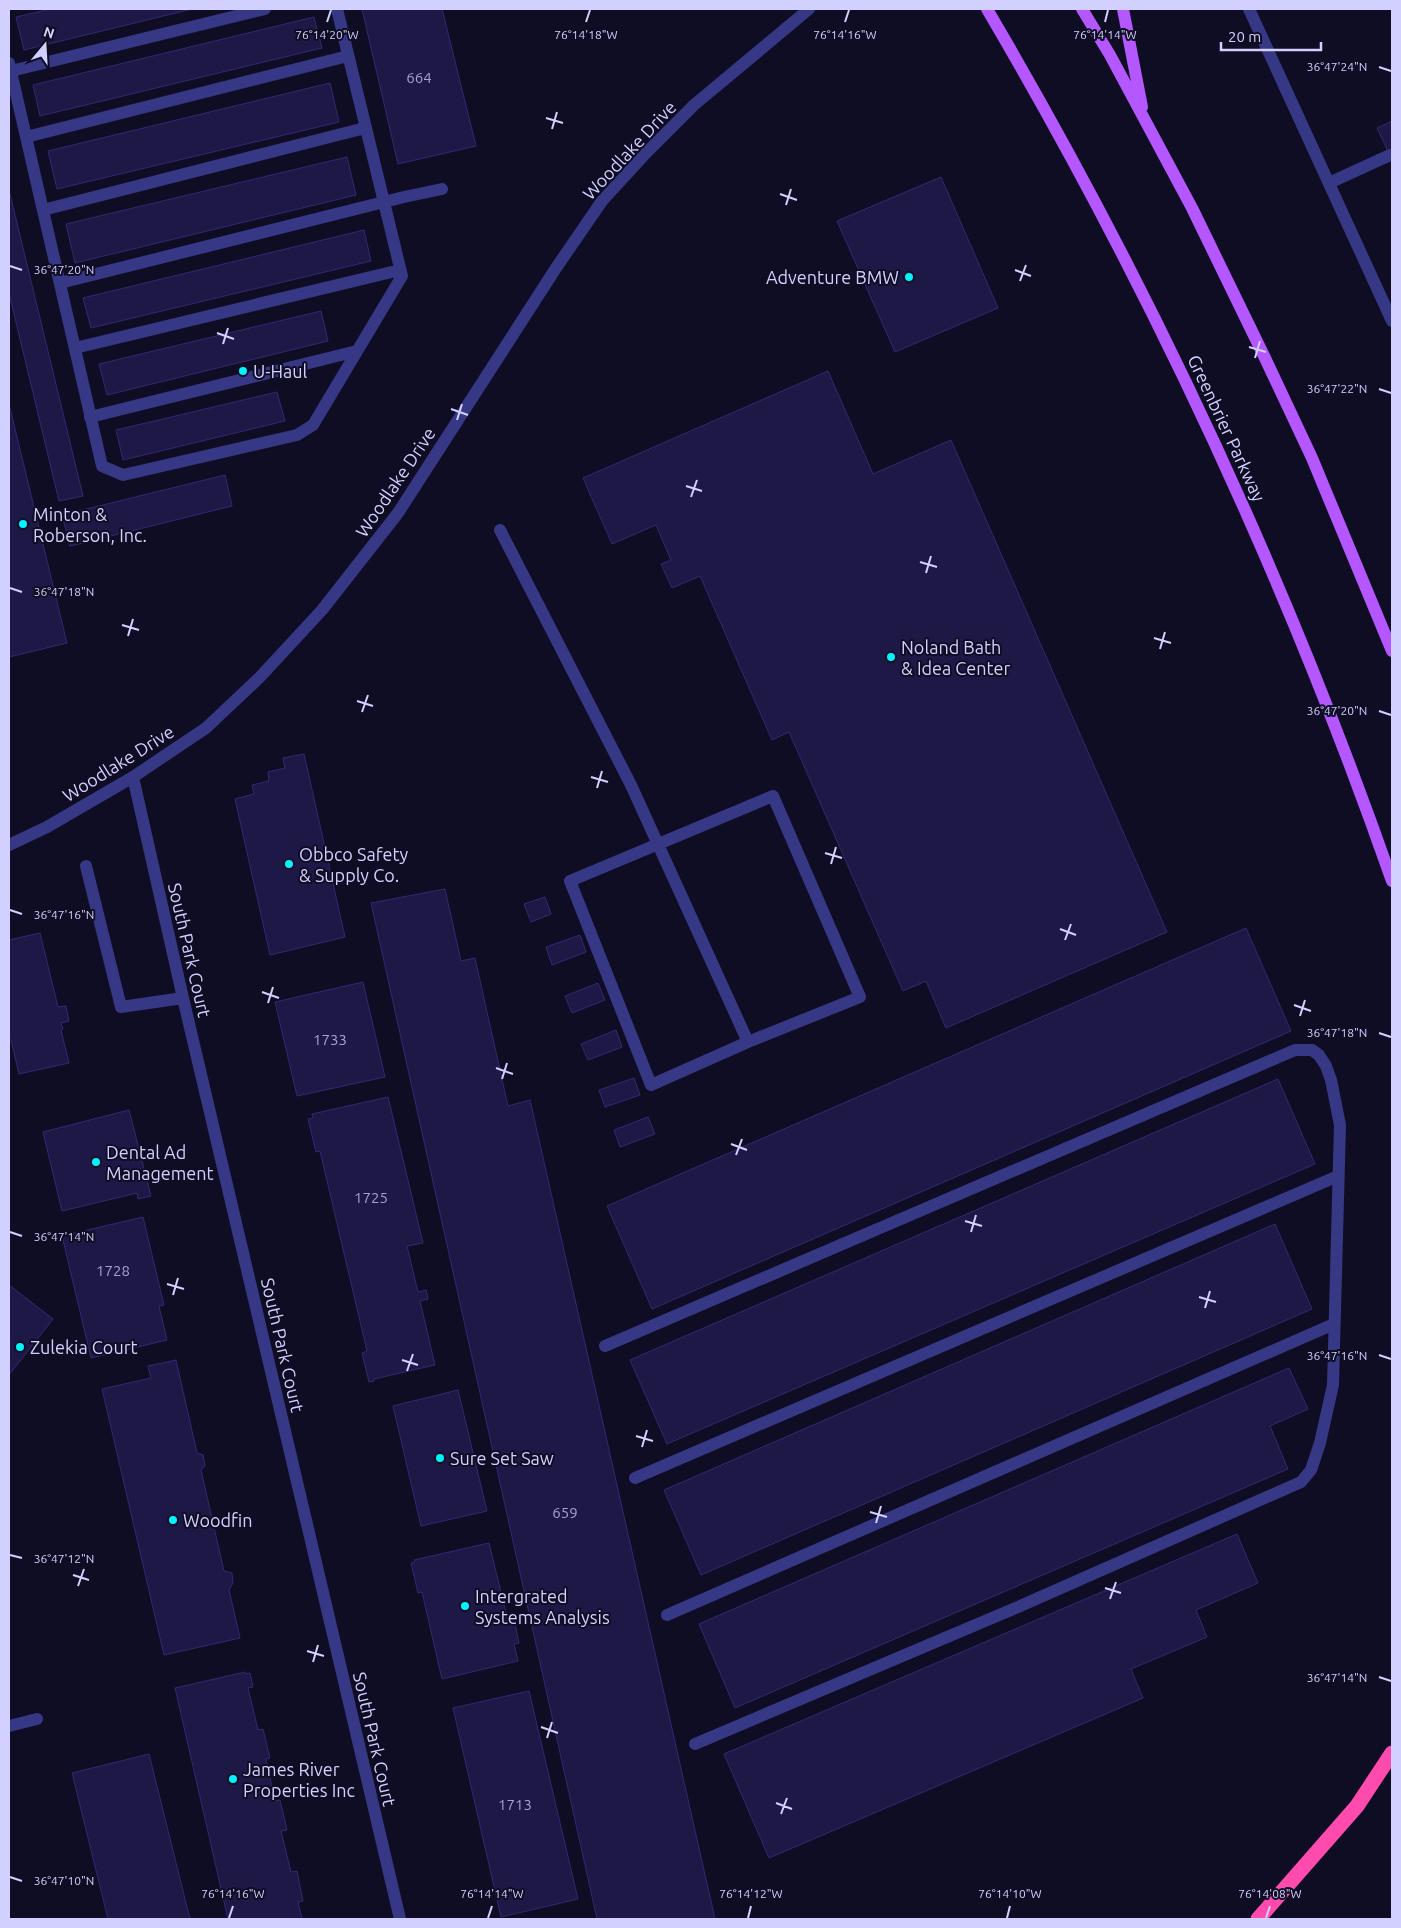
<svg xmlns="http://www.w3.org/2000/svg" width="1401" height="1928" font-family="Ubuntu,sans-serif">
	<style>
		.building { fill: #1e1846; stroke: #322973 }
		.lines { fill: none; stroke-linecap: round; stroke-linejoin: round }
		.minor { stroke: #363885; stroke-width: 12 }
		.major { stroke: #b457ff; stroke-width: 12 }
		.highway { stroke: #ff4bae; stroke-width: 15 }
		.ticks { fill: none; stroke: #d2d0ff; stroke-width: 2 }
		.poi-dot { fill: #00f4fb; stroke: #0f0d24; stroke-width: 2 }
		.labels { text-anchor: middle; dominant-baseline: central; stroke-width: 4; stroke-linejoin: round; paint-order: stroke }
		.number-label { font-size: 15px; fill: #a5a2d1 }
		.street-label { font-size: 18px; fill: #d2d0ff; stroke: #0f0d24 }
		.poi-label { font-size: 18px; fill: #d2d0ff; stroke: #0f0d24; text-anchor: start }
		.ticks-label { font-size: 12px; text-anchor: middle; fill: #d2d0ff; stroke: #0f0d24; stroke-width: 4; stroke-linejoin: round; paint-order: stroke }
	</style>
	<rect width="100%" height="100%" fill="#0f0d24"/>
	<path class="building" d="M 51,9 L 192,9 L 24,50 L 16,17 Z
		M 362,9 L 442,9 L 476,146 L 398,164 Z
		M 314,17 L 322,48 L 40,116 L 33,85 Z
		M 330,83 L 339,122 L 57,189 L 48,151 Z
		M 1392,121 L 1392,160 L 1377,128 Z
		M 347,157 L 356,195 L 75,263 L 66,224 Z
		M 941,177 L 998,308 L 895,352 L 837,221 Z
		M 9,190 L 83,496 L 59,501 L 9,293 Z
		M 364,230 L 371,261 L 91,328 L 83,298 Z
		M 321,311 L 328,341 L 107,395 L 99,364 Z
		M 828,371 L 873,474 L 951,440 L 1167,932 L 946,1028 L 926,981 L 903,991 L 789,732 L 772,740 L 700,576 L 672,588 L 661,564 L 671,560 L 656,525 L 612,544 L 583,478 Z
		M 277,392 L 285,421 L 123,460 L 116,430 Z
		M 9,404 L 67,643 L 9,657 Z
		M 225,475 L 232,506 L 70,546 L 62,515 Z
		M 304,754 L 345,937 L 270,955 L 235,799 L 254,794 L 252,785 L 269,781 L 268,772 L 285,768 L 283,758 Z
		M 445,889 L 461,961 L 475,958 L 508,1106 L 530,1100 L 715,1919 L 597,1919 L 371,903 Z
		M 545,897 L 551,914 L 531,922 L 524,904 Z
		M 1246,928 L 1291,1031 L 652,1309 L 607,1206 Z
		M 40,933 L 58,1007 L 66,1006 L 69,1021 L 61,1023 L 63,1029 L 61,1030 L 69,1063 L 19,1074 L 11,1040 L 9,1041 L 9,940 Z
		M 580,935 L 586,952 L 552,965 L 546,947 Z
		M 363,982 L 385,1077 L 297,1096 L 275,1002 Z
		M 598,983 L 605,1000 L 572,1013 L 565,996 Z
		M 616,1030 L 622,1047 L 588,1060 L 581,1044 Z
		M 634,1078 L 640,1095 L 605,1107 L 599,1090 Z
		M 1278,1079 L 1315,1164 L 667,1444 L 630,1360 Z
		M 388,1097 L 423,1243 L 407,1246 L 418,1292 L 426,1290 L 428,1299 L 420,1301 L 435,1365 L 374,1379 L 374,1381 L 369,1382 L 362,1353 L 367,1351 L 320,1151 L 316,1152 L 308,1119 L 313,1118 L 312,1114 Z
		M 129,1110 L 151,1196 L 138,1199 L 137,1193 L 62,1211 L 43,1132 Z
		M 648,1117 L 655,1134 L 620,1147 L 614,1130 Z
		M 143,1217 L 164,1305 L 159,1306 L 167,1340 L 91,1358 L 62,1236 Z
		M 1275,1224 L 1312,1309 L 701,1575 L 664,1490 Z
		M 9,1285 L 53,1319 L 9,1375 Z
		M 176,1360 L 197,1453 L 203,1455 L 205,1466 L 201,1470 L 224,1571 L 232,1573 L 233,1583 L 229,1590 L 240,1638 L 164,1655 L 102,1389 L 151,1378 L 148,1366 Z
		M 1289,1368 L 1308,1409 L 1270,1426 L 1288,1469 L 735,1708 L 699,1624 Z
		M 458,1390 L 487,1511 L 421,1526 L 393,1406 Z
		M 1237,1534 L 1258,1583 L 1196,1610 L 1207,1637 L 1131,1669 L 1143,1698 L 769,1858 L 724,1754 Z
		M 489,1543 L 508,1621 L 514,1619 L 519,1643 L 514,1644 L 518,1661 L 442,1679 L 422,1592 L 418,1593 L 411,1563 L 415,1562 L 414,1560 Z
		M 245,1672 L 245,1674 L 250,1673 L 253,1687 L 248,1688 L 258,1730 L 263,1729 L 270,1758 L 266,1759 L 275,1801 L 280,1800 L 287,1830 L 281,1831 L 291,1872 L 297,1871 L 303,1901 L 298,1902 L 302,1919 L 228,1919 L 175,1688 Z
		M 529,1691 L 578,1899 L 501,1917 L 453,1708 Z
		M 149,1754 L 190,1919 L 108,1919 L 72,1773 Z"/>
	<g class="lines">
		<path class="minor" d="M 1249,9 L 1392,321
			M 9,63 L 102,466 L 123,475 L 297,435 L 313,425 L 402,276 L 337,9
			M 11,71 L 265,9
			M 26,137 L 348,56
			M 1329,183 L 1390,155
			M 43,210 L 365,128
			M 60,283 L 404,197 L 442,189
			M 75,348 L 400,270
			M 90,417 L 357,351
			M 500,530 L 631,785 L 748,1042 L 651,1085 L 570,881 L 773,796 L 860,997 L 748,1042
			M 133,777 L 183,998 L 400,1919
			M 9,845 L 47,827 L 133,777 L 206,728 L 260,677 L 322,610 L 398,513 L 556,268 L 602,201 L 647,152 L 694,105 L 809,9
			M 86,866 L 121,1007 L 183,998
			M 605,1346 L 1295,1050 L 1312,1050 L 1319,1055 L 1326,1066 L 1331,1080 L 1340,1125 L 1333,1385 L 1320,1443 L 1311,1470 L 1301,1482 L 1018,1607 L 695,1744
			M 635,1478 L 1338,1176
			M 667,1615 L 1334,1324
			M 9,1726 L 37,1719"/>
		<path class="major" d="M 987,9 C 1150,286 1286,578 1392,881
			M 1082,9 L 1110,55 L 1192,208 L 1265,358 L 1312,458 L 1392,651
			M 1123,9 L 1142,107"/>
		<path class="highway" d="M 1258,1919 L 1357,1806 L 1392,1753"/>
	</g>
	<path class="ticks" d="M 327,22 L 331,10M 586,22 L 590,10M 845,22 L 849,10M 1105,22 L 1108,10M 1379,67 L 1391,71M 546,118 L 563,123M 552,129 L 557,112M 780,194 L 797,200M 786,205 L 791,189M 10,266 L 22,270M 1015,270 L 1031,276M 1020,281 L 1026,265M 217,333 L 234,339M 223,344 L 228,328M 1249,347 L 1266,352M 1255,358 L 1260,341M 1379,389 L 1391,393M 451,409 L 468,415M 457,420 L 462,404M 686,486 L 702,491M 691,497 L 697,480M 920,562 L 937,567M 926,573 L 931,556M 10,588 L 22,592M 122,625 L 139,630M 128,636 L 133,619M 1154,638 L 1171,643M 1160,649 L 1165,632M 357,701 L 373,706M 1379,711 L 1391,715M 362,712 L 368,695M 591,777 L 608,782M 597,788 L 602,771M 825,853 L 842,858M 831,864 L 836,847M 10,910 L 22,914M 1060,929 L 1076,935M 1065,940 L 1071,924M 262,992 L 279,998M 268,1003 L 273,987M 1294,1005 L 1311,1011M 1300,1016 L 1305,1000M 1379,1033 L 1391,1037M 496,1068 L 513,1074M 502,1079 L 507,1063M 731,1144 L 747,1150M 736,1155 L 742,1139M 965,1221 L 982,1226M 10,1232 L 22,1236M 971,1232 L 976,1215M 167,1284 L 184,1289M 173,1295 L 178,1278M 1199,1297 L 1216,1302M 1205,1308 L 1210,1291M 1379,1355 L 1391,1359M 402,1360 L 418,1365M 407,1371 L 413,1354M 636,1436 L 653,1441M 642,1447 L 647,1430M 870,1512 L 887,1517M 876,1523 L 881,1506M 10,1555 L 22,1558M 73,1575 L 89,1580M 78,1586 L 84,1569M 1105,1588 L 1121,1593M 1110,1599 L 1116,1582M 307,1651 L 324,1656M 313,1662 L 318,1645M 1379,1677 L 1391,1681M 541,1727 L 558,1733M 547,1738 L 552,1722M 776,1803 L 792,1809M 781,1814 L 787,1798M 10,1877 L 22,1881M 229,1918 L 233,1906M 488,1918 L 492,1906M 748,1918 L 751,1906M 1007,1918 L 1010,1906M 1266,1918 L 1270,1906"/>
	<g class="poi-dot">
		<circle cx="909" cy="277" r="5"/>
		<circle cx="243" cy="371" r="5"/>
		<circle cx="23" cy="524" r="5"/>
		<circle cx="891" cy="657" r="5"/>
		<circle cx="289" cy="864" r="5"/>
		<circle cx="96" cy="1162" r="5"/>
		<circle cx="20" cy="1347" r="5"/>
		<circle cx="440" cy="1458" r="5"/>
		<circle cx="173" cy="1520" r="5"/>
		<circle cx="465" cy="1606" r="5"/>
		<circle cx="233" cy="1779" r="5"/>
	</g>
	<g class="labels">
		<g class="number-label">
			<text x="419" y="77">664</text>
			<text x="330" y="1039">1733</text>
			<text x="371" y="1197">1725</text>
			<text x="113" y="1270">1728</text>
			<text x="565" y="1512">659</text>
			<text x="515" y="1804">1713</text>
		</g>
		<g class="street-label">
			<text transform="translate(629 150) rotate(-47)">Woodlake Drive</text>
			<text transform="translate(1227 428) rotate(65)">Greenbrier Parkway</text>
			<text transform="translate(395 482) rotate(-56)">Woodlake Drive</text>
			<text transform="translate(118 763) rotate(-32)">Woodlake Drive</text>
			<text transform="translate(190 950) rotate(77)">South Park Court</text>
			<text transform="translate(283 1345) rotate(77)">South Park Court</text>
			<text transform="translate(375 1739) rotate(77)">South Park Court</text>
		</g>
		<g class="poi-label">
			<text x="899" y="277" text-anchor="end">Adventure BMW</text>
			<text x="253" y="371">U-Haul</text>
			<text x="33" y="514">Minton &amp;<tspan x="33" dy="21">Roberson, Inc.</tspan></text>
			<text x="901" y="647">Noland Bath<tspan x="901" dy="21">&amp; Idea Center</tspan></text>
			<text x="299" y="854">Obbco Safety<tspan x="299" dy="21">&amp; Supply Co.</tspan></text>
			<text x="106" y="1152">Dental Ad<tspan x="106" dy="21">Management</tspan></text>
			<text x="30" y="1347">Zulekia Court</text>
			<text x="450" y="1458">Sure Set Saw</text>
			<text x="183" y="1520">Woodfin</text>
			<text x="475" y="1596">Intergrated<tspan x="475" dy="21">Systems Analysis</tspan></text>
			<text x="243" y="1769">James River<tspan x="243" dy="21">Properties Inc</tspan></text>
		</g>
	</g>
	<g class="ticks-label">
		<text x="327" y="39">76°14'20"W</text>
		<text x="586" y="39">76°14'18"W</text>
		<text x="845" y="39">76°14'16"W</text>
		<text x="1105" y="39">76°14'14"W</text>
		<text x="1337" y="71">36°47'24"N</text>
		<text x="64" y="274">36°47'20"N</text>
		<text x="1337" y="393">36°47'22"N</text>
		<text x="64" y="596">36°47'18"N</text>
		<text x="1337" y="715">36°47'20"N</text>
		<text x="64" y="919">36°47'16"N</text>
		<text x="1337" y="1037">36°47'18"N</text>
		<text x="64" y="1241">36°47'14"N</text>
		<text x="1337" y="1360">36°47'16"N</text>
		<text x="64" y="1563">36°47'12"N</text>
		<text x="1337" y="1682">36°47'14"N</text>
		<text x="64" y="1885">36°47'10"N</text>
		<text x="233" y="1898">76°14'16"W</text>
		<text x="492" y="1898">76°14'14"W</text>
		<text x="751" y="1898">76°14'12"W</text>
		<text x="1010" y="1898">76°14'10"W</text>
		<text x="1270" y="1898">76°14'08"W</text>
	</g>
	<rect width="1401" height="1928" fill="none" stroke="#d2d0ff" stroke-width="20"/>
	<g transform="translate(45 45) rotate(18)" stroke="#0f0d24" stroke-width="4" paint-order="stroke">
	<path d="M0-4L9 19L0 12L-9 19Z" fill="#d2d0ff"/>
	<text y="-8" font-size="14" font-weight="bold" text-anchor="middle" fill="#d2d0ff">N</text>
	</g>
	<path d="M1221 42v8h100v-8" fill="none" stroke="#d2d0ff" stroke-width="2.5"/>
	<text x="1228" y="42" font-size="15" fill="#d2d0ff" stroke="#0f0d24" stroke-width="4" paint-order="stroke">20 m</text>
</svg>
